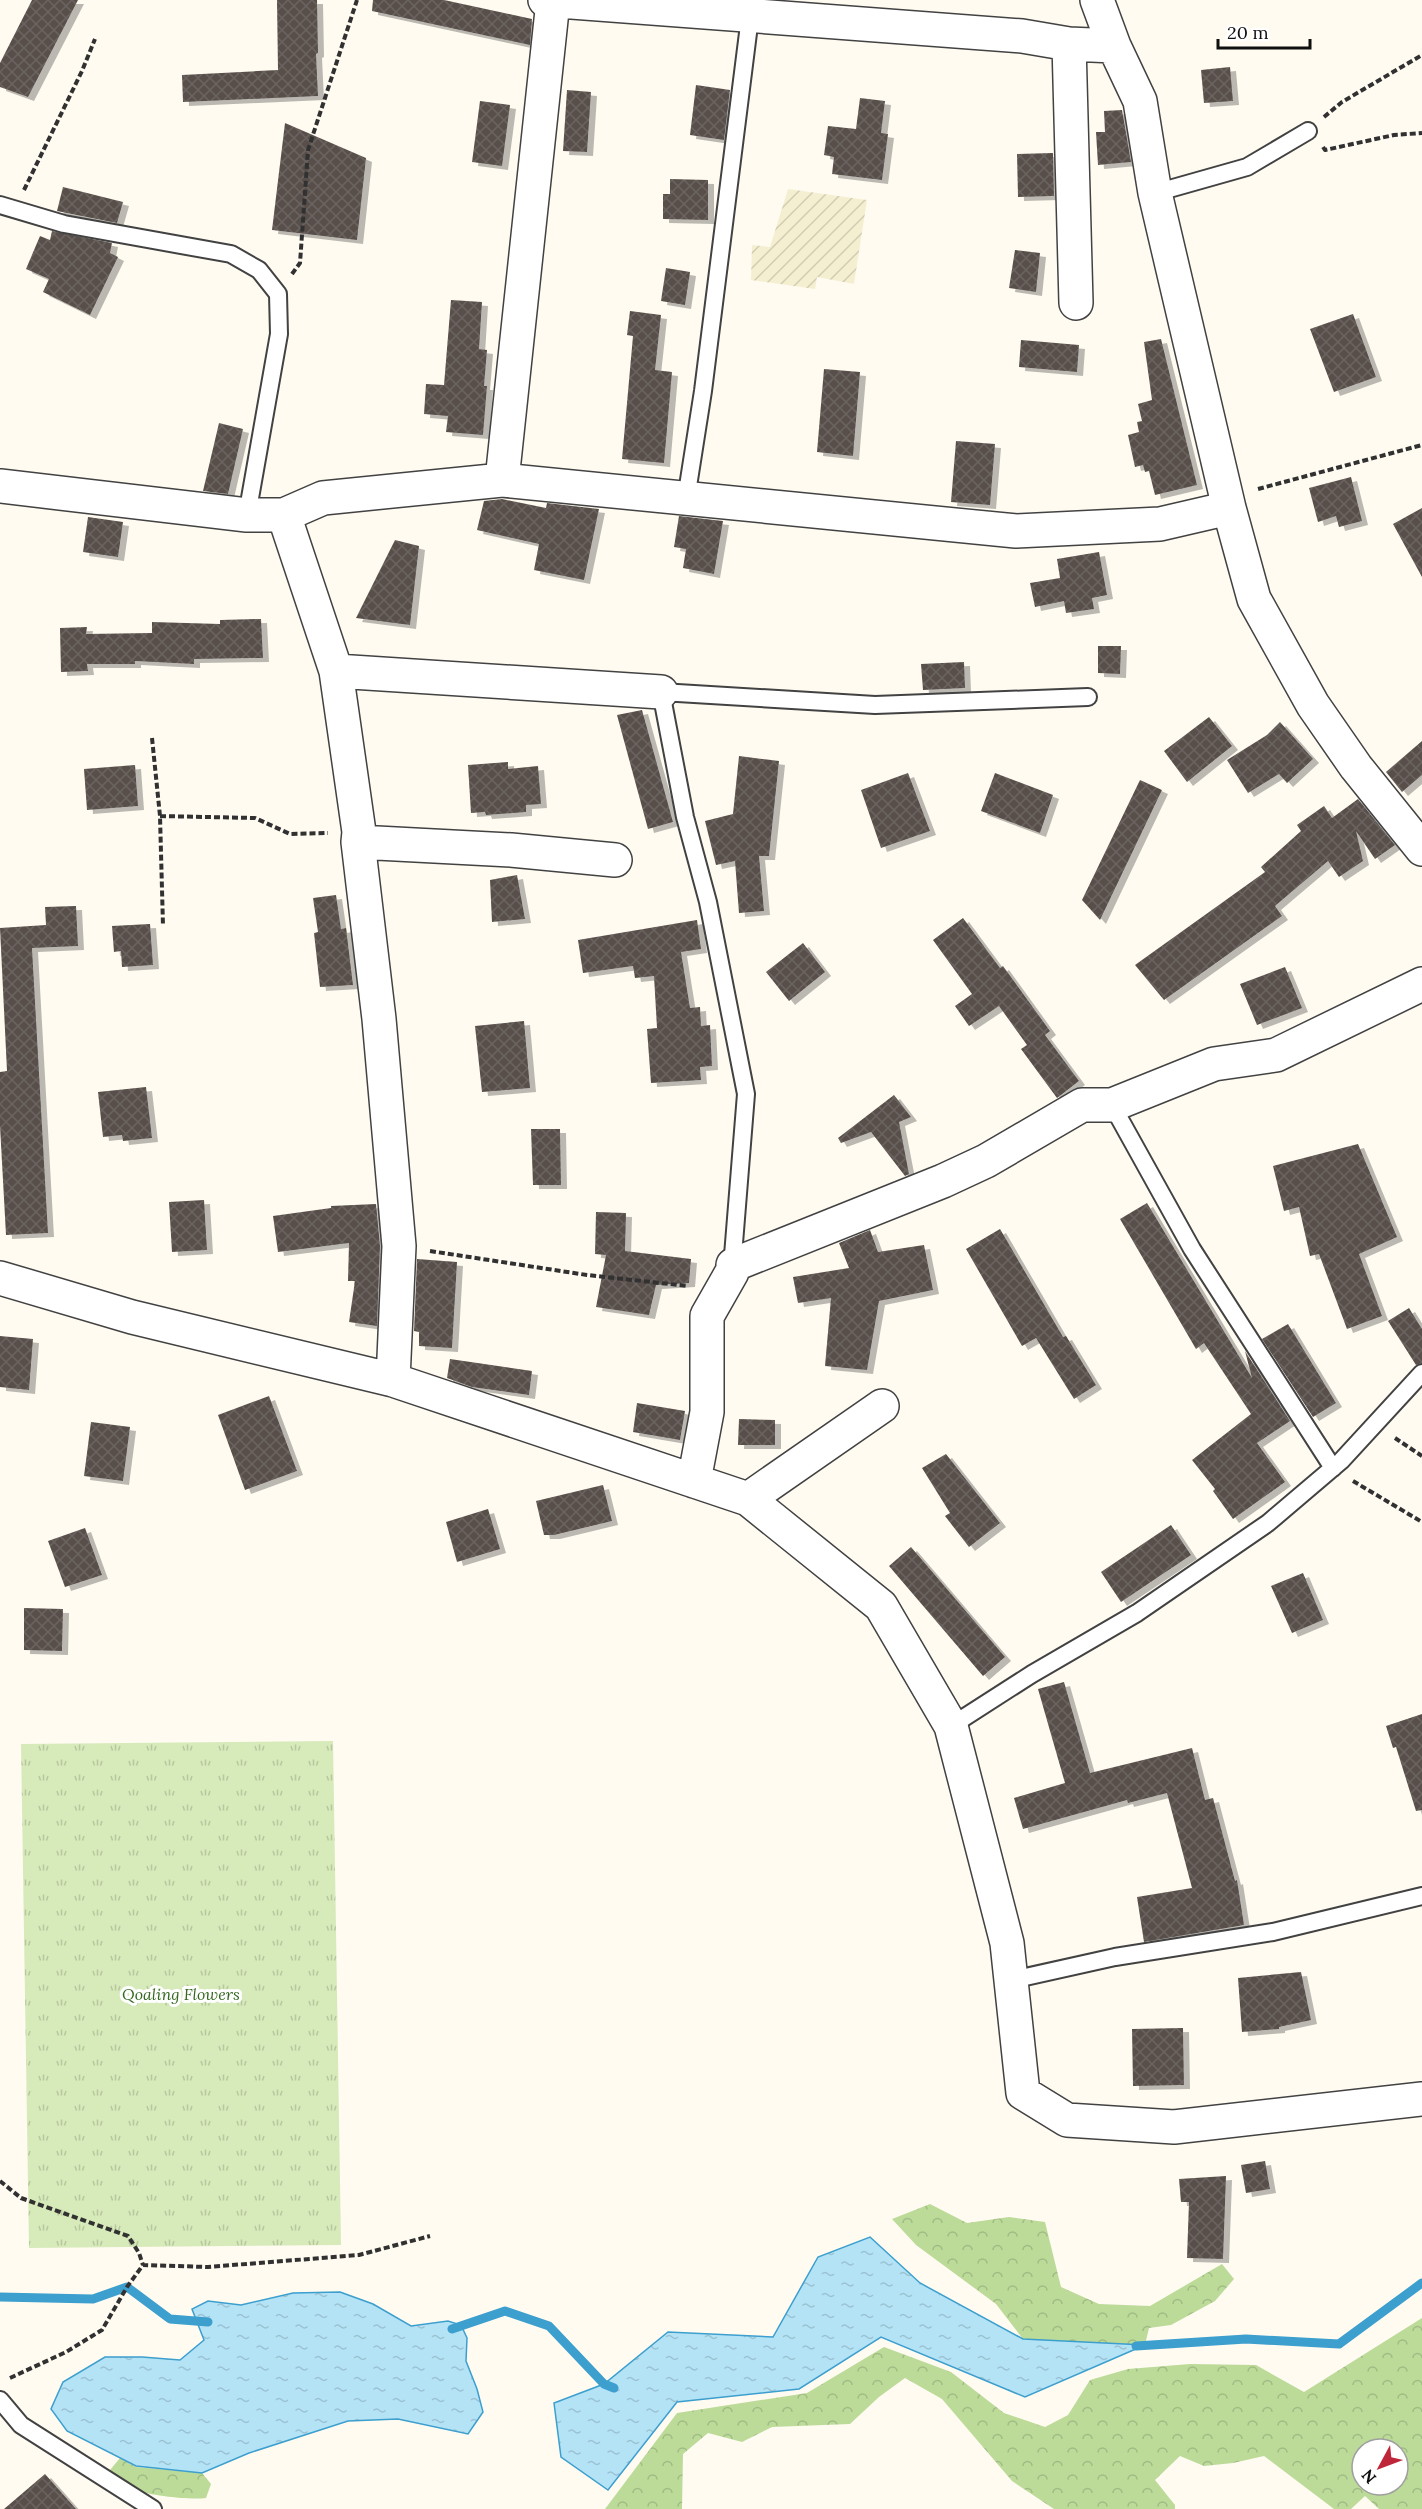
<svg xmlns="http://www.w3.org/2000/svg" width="1422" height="2509" font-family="Lora,serif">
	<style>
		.farmland { fill: url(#farmland-furrows) }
		.forest { fill: url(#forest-crowns); fill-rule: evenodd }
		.park { fill: url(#park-tufts) }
		.water { fill: url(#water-ripples); stroke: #3c9fce; stroke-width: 1.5 }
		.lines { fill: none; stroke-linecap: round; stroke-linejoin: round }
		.stream { stroke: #3c9fce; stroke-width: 9 }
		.building { fill: url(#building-cross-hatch); filter: url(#shadow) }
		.service-casing { stroke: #424242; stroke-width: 20 }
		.minor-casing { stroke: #424242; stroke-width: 36 }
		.path { stroke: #313131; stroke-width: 4; stroke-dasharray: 6 3; stroke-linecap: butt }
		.service { stroke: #fff; stroke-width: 16 }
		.minor { stroke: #fff; stroke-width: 33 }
		.labels { text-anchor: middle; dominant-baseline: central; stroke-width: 6; stroke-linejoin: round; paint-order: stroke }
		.park-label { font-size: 16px; font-style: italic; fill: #33681e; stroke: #fff }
	</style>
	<defs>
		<pattern id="farmland-furrows" width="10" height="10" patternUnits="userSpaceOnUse" patternTransform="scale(1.5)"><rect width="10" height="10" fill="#f5efd1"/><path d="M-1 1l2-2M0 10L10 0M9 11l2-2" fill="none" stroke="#d1ccb2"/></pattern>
		<pattern id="forest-crowns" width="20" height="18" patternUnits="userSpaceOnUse" patternTransform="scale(1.5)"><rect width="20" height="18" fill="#bcdb99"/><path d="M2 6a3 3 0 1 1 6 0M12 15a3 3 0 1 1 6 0" fill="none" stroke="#a0bb83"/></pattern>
		<pattern id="park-tufts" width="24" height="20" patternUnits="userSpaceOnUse" patternTransform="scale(1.5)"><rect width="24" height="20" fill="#d7eaba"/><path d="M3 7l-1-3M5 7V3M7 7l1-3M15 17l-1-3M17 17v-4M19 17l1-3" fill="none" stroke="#b7c89f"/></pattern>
		<pattern id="water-ripples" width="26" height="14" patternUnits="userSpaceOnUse" patternTransform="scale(1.5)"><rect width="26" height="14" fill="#b5e3f6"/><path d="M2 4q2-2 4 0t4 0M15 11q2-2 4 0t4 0" fill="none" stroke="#9ac2d2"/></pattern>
		<pattern id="building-cross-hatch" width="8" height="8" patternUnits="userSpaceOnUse" patternTransform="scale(1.5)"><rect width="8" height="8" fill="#584f4b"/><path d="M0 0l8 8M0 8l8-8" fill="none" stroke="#6b6461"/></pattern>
		<filter id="shadow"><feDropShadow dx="6" dy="4" stdDeviation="0" flood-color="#0004"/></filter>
	</defs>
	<rect width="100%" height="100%" fill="#fffbf1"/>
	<path class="farmland" d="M 788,189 L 867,200 L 854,284 L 817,277 L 815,289 L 751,280 L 752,245 L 770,247 Z"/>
	<path class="forest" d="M 930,2204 L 967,2223 L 1009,2217 L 1045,2222 L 1061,2287 L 1099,2304 L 1150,2306 L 1222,2264 L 1234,2279 L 1215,2301 L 1171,2325 L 1149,2328 L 1145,2345 L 1023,2339 L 996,2304 L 916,2245 L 892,2219 Z
		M 1422,2318 L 1422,2509 L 1379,2509 L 1365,2496 L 1351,2509 L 1334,2509 L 1264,2456 L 1233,2463 L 1204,2466 L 1180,2456 L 1155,2480 L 1175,2505 L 1175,2509 L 1054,2509 L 1012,2481 L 942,2399 L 905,2378 L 879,2397 L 850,2424 L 772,2427 L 742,2442 L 708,2433 L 683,2454 L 682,2509 L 605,2509 L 677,2413 L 807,2393 L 884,2347 L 951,2372 L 1004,2413 L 1045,2427 L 1068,2415 L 1090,2380 L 1128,2369 L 1190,2364 L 1256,2365 L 1304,2392 ZM 1362,2449 L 1398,2449 L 1398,2485 L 1362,2485 Z
		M 120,2458 L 136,2467 L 202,2473 L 211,2484 L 206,2498 C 190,2500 152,2496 136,2490 C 126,2486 117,2478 110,2470 Z"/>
	<path class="park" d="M 333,1741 L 341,2245 L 29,2248 L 21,1744 Z"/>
	<path class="water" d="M 870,2237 L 920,2283 L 1023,2339 L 1145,2345 L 1025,2397 L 881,2337 L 799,2389 L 677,2402 L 608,2490 L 561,2457 L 554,2403 L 604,2384 L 668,2332 L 773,2337 L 818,2257 Z
		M 340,2292 L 373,2304 L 411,2326 L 448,2321 L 461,2325 L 467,2338 L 466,2361 L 477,2389 L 483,2412 L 468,2434 L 398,2419 L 348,2421 L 249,2453 L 202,2473 L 136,2466 L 67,2431 L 51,2409 L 63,2382 L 105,2357 L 142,2357 L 180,2360 L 204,2340 L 192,2309 L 208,2301 L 241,2305 L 293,2293 Z"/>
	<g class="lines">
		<path class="stream" d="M 0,2297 L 93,2299 L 127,2287 L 170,2319 L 208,2322
			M 452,2329 L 505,2311 L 549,2326 L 604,2384 L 614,2388
			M 1136,2346 L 1246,2339 L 1339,2344 L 1422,2283"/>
	</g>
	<path class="building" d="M 32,0 L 78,0 L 28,97 L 0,87 L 0,63 Z
		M 277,0 L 317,0 L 318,53 L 316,54 L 318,96 L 183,102 L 182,75 L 278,70 Z
		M 373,0 L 444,0 L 532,19 L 530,45 L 372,11 Z
		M 1230,67 L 1233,101 L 1204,103 L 1201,70 Z
		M 696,85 L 730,90 L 724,140 L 690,135 Z
		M 567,90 L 591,92 L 587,152 L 563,151 Z
		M 860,98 L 885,101 L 881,133 L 888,134 L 882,180 L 832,174 L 834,157 L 824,155 L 828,126 L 856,129 Z
		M 480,101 L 510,105 L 502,166 L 472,162 Z
		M 1122,110 L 1131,162 L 1098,165 L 1096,132 L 1105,132 L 1104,111 Z
		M 285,123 L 366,158 L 357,240 L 272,230 Z
		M 1053,153 L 1054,196 L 1018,197 L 1017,154 Z
		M 670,179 L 708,180 L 708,220 L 663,219 L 663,194 L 670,194 Z
		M 63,187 L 123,202 L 117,223 L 57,211 Z
		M 52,231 L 112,243 L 110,253 L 118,257 L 90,315 L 43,292 L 49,279 L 26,269 L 40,236 L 50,240 Z
		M 1015,250 L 1040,253 L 1036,292 L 1009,288 Z
		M 666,268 L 690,272 L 685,305 L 661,301 Z
		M 451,300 L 482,302 L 479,349 L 487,350 L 484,386 L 487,386 L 483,435 L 446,432 L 448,416 L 424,414 L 426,384 L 444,385 Z
		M 630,311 L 661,315 L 655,370 L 672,372 L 664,463 L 622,459 L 633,336 L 627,335 Z
		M 1353,314 L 1376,377 L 1334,392 L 1310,329 Z
		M 1161,339 L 1197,485 L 1155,495 L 1149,471 L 1145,472 L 1143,465 L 1135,467 L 1128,435 L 1139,432 L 1137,422 L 1142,421 L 1138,404 L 1152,400 L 1144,342 Z
		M 1021,340 L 1079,345 L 1077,372 L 1019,367 Z
		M 824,369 L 860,372 L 853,456 L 817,452 Z
		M 219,423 L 243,429 L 228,494 L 203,491 Z
		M 956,441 L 995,444 L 990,505 L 951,502 Z
		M 1351,477 L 1362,521 L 1339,527 L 1336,516 L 1318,522 L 1309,488 Z
		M 502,499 L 546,508 L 547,503 L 599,509 L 584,580 L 534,570 L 539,544 L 477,530 L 484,501 Z
		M 1422,508 L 1422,577 L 1393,524 Z
		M 679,516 L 723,521 L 714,574 L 683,568 L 686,549 L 674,547 Z
		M 88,517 L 123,522 L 118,557 L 83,552 Z
		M 395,540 L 419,546 L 410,625 L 356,618 Z
		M 1099,552 L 1107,595 L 1092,598 L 1094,609 L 1066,613 L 1064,601 L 1035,607 L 1030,583 L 1060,578 L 1057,559 Z
		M 261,619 L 263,658 L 194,659 L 194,664 L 135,661 L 135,664 L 87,664 L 88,671 L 61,672 L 60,628 L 87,627 L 86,634 L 152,633 L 152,622 L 220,624 L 220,620 Z
		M 1098,646 L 1121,646 L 1120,674 L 1098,673 Z
		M 964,662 L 965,688 L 923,690 L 921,664 Z
		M 642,710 L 673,822 L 648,829 L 617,715 Z
		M 1209,717 L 1232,746 L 1187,782 L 1164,751 Z
		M 1280,722 L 1313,759 L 1287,783 L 1279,774 L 1248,793 L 1227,760 L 1267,735 Z
		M 1422,741 L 1422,775 L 1402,792 L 1386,772 Z
		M 739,756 L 779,761 L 769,856 L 759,856 L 764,911 L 739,913 L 735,861 L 716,865 L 705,821 L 733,814 Z
		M 508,762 L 508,769 L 538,766 L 541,804 L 526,805 L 526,812 L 486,815 L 485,812 L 471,813 L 468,765 Z
		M 135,765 L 138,806 L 87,810 L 84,769 Z
		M 908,773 L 930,831 L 881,848 L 861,790 Z
		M 995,773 L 1053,795 L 1040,833 L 981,811 Z
		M 1140,780 L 1162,790 L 1100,920 L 1082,900 Z
		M 1358,799 L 1395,845 L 1375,859 L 1356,831 L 1363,861 L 1339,877 L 1328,861 L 1275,906 L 1282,916 L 1164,1000 L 1135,965 L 1265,872 L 1261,867 L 1301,831 L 1297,825 L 1324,806 L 1332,818 Z
		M 517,875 L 525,919 L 492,922 L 490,880 Z
		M 336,895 L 341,929 L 346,928 L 353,985 L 320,987 L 314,933 L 318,932 L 313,898 Z
		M 76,906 L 78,946 L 32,948 L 48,1233 L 6,1235 L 0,1126 L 0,1072 L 7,1071 L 0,928 L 46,925 L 45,907 Z
		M 963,918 L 1000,968 L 1003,966 L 1050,1031 L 1045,1035 L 1079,1081 L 1057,1098 L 1021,1049 L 1027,1045 L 999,1006 L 969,1026 L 955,1006 L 972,994 L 933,940 Z
		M 697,920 L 701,949 L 681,952 L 690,1008 L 700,1007 L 701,1026 L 710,1025 L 712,1066 L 700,1067 L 701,1080 L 651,1083 L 647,1029 L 657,1028 L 654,976 L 635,978 L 633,966 L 583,973 L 578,940 Z
		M 150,924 L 153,965 L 122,967 L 121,951 L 114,952 L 112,926 Z
		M 803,943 L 825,972 L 789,1001 L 766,972 Z
		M 1285,967 L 1302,1008 L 1257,1025 L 1240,984 Z
		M 524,1021 L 530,1088 L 482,1092 L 475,1026 Z
		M 146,1087 L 152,1138 L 123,1141 L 122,1135 L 103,1137 L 98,1092 Z
		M 894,1095 L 911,1117 L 899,1122 L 909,1174 L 905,1176 L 871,1132 L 841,1143 L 838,1138 Z
		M 531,1129 L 560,1129 L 561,1185 L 533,1185 Z
		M 1358,1144 L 1397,1237 L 1359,1254 L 1382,1316 L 1347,1329 L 1319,1254 L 1310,1256 L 1299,1207 L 1284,1211 L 1273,1166 Z
		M 204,1200 L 207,1250 L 172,1252 L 169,1202 Z
		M 1147,1203 L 1252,1378 L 1245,1351 L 1290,1421 L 1257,1443 L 1285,1482 L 1233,1519 L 1213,1491 L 1215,1489 L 1192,1460 L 1251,1414 L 1204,1343 L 1196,1349 L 1120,1219 Z
		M 376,1204 L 380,1246 L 377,1326 L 349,1322 L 355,1281 L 348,1281 L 349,1243 L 278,1252 L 273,1216 L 331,1208 L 331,1206 Z
		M 596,1212 L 626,1213 L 625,1251 L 691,1259 L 689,1283 L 656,1285 L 649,1315 L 596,1307 L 606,1255 L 595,1254 Z
		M 1000,1229 L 1063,1337 L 1066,1336 L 1096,1385 L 1074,1399 L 1036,1338 L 1022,1346 L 966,1249 Z
		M 870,1230 L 878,1252 L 924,1245 L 933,1290 L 879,1301 L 867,1370 L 825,1366 L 831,1298 L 798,1303 L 793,1277 L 849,1268 L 839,1243 Z
		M 417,1259 L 457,1262 L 452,1348 L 419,1346 L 419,1332 L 414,1331 Z
		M 1409,1308 L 1422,1329 L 1422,1363 L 1416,1365 L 1388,1321 Z
		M 1288,1324 L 1336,1403 L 1313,1417 L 1262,1339 Z
		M 0,1336 L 33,1339 L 29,1390 L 0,1387 Z
		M 450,1359 L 532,1371 L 529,1395 L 472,1387 L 447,1378 Z
		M 269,1396 L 297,1471 L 245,1490 L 218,1415 Z
		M 637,1403 L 685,1411 L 680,1440 L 633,1432 Z
		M 739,1419 L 775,1420 L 775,1445 L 738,1445 Z
		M 91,1422 L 130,1427 L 123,1481 L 84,1476 Z
		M 946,1454 L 1000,1523 L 969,1547 L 945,1516 L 950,1513 L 922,1468 Z
		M 603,1485 L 612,1521 L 554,1535 L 544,1535 L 536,1501 Z
		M 488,1509 L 500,1549 L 457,1562 L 446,1522 Z
		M 1171,1525 L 1191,1555 L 1121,1602 L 1101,1572 Z
		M 85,1528 L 102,1575 L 65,1587 L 48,1541 Z
		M 911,1547 L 1005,1657 L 983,1676 L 889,1566 Z
		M 1303,1573 L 1323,1620 L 1292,1633 L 1271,1586 Z
		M 24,1608 L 63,1609 L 62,1651 L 24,1650 Z
		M 1064,1682 L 1090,1773 L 1192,1748 L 1205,1800 L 1213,1798 L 1235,1881 L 1237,1880 L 1244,1925 L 1144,1942 L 1137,1897 L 1192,1888 L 1167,1793 L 1128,1803 L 1127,1800 L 1023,1829 L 1014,1798 L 1065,1783 L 1038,1689 Z
		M 1422,1714 L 1422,1810 L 1416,1811 L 1396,1747 L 1393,1748 L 1386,1726 Z
		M 1301,1972 L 1311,2020 L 1279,2027 L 1279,2029 L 1242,2032 L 1238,1978 Z
		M 1183,2028 L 1184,2085 L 1133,2086 L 1132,2029 Z
		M 1265,2161 L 1270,2189 L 1246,2193 L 1241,2165 Z
		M 1226,2176 L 1223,2259 L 1187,2258 L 1189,2202 L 1181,2202 L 1179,2179 Z
		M 45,2474 L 76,2509 L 4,2509 Z"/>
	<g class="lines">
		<defs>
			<path id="service" d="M 1155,193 L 1247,167 L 1308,131
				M 0,205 L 64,224 L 231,254 L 259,270 L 278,294 L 279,334 L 247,515
				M 686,499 L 703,391 L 750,17
				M 1112,1105 L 1192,1249 L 1333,1468
				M 732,1268 L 746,1094 L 708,902 L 685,817 L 661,692 L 875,705 L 1088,697
				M 951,1726 L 1032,1674 L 1137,1613 L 1268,1523 L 1341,1461 L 1422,1373
				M 1012,1980 L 1115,1957 L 1273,1932 L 1422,1896
				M 0,2400 L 21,2425 L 153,2509"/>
			<path id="minor" d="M 545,0 L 1022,36 L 1069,44 L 1114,46
				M 1097,0 L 1114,46 L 1140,101 L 1155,193 L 1229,508 L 1254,599 L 1313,705 L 1356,767 L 1422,849
				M 1069,44 L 1076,303
				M 502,480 L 553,1
				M 0,486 L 247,515 L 284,515 L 323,498 L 502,480 L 1016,531 L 1160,524 L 1229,508
				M 284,515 L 336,671 L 359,832 L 358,842 L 379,1019 L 399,1246 L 393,1380
				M 336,671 L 661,692
				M 358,842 L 511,850 L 615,860
				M 733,1265 L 943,1181 L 986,1161 L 1082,1105 L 1112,1105 L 1214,1064 L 1276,1055 L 1422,984
				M 0,1278 L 132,1317 L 393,1380 L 748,1499 L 881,1606 L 951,1726 L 1007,1943 L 1023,2093 L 1067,2120 L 1174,2127 L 1422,2099
				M 694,1481 L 707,1412 L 707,1316 L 732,1272
				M 748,1499 L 882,1406"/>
		</defs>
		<use href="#service" class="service-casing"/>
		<use href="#minor" class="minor-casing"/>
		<path class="path" d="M 1324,117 L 1342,102 L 1422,55
			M 1323,147 L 1325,150 L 1394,135 L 1422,133
			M 24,190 L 82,71 L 95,39
			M 292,274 L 300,263 L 308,150 L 357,0
			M 1258,489 L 1422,445
			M 152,738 L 160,816 L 163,926
			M 160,816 L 255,818 L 290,834 L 328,833
			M 430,1251 L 587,1275 L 688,1286
			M 1395,1438 L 1422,1456
			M 1353,1481 L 1422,1522
			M 0,2181 L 21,2198 L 128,2236 L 139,2253 L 143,2265
			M 10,2378 L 66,2352 L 102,2330 L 127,2287 L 143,2265 L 208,2267 L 359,2255 L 430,2236"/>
		<use href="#service" class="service"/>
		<use href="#minor" class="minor"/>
	</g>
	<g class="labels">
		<g class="park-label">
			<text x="181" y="1994">Qoaling Flowers</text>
		</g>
	</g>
	<g transform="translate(1380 2467) rotate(229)"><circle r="28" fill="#ffffff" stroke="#9f9f9f" stroke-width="1.5"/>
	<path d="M0-4.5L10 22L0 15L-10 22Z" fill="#c02639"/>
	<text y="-9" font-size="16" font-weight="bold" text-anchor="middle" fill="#0f0f0f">N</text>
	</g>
	<path d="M1218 39v9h92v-9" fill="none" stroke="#0f0f0f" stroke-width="3"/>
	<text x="1227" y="39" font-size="18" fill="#0f0f0f" stroke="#ffffff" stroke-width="4.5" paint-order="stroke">20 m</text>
</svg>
